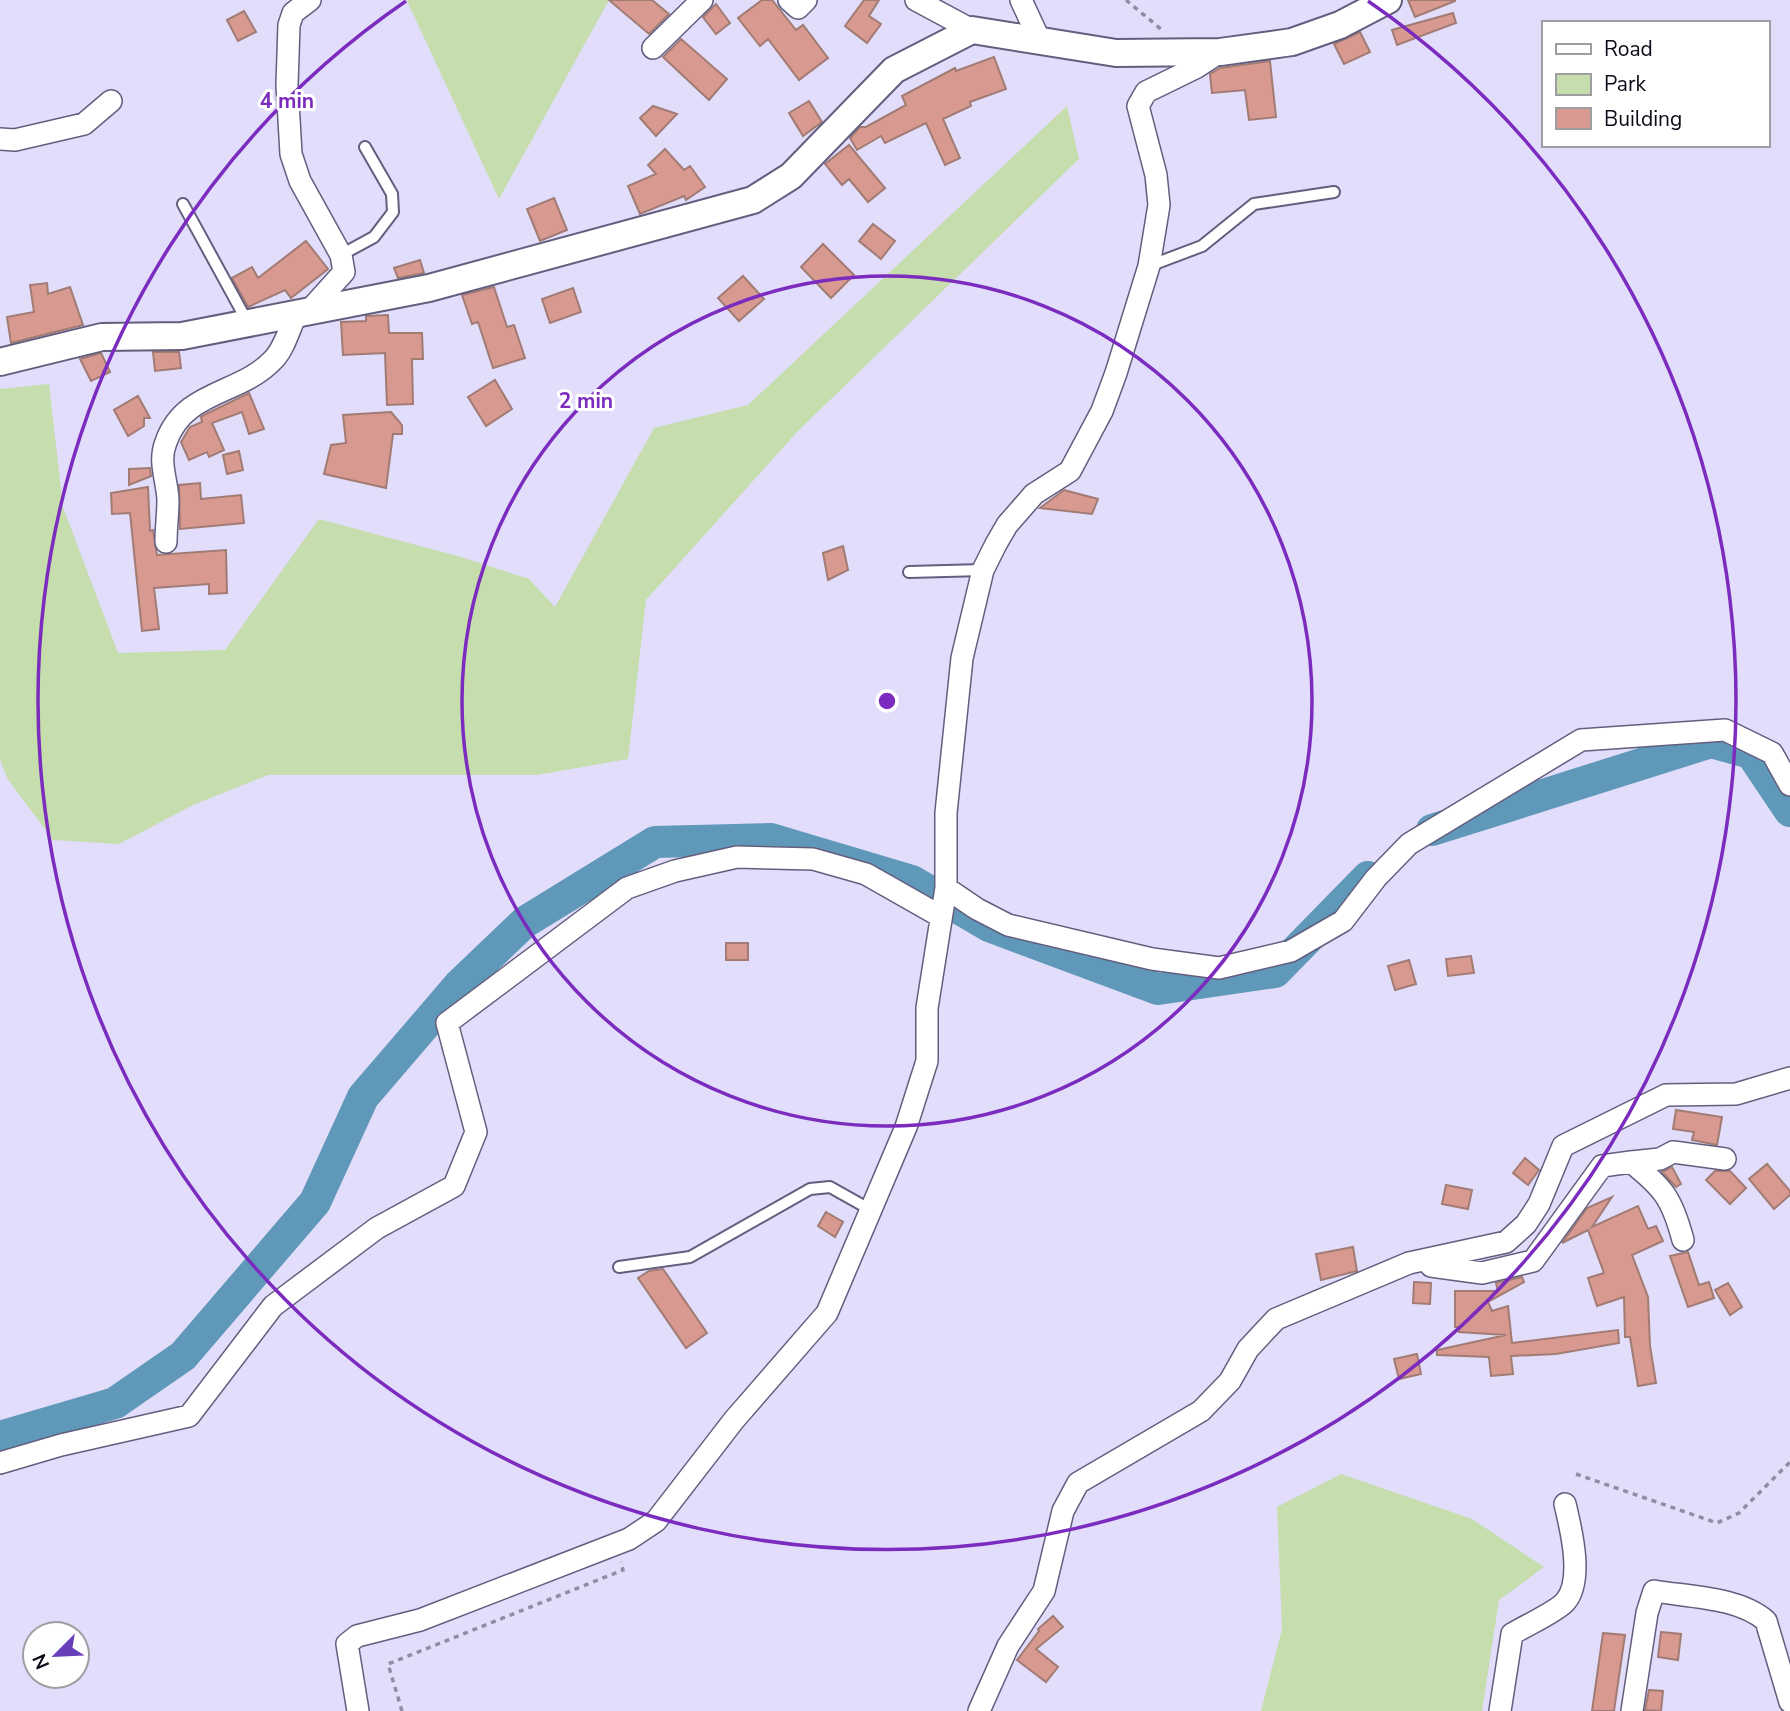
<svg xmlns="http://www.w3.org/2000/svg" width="1790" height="1711" font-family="'Nunito Sans',sans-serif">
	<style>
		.green { fill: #c6ddae }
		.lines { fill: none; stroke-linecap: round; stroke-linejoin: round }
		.river { stroke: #6098b9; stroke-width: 32 }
		.building { fill: #d89a90; stroke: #a17b74; stroke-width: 2 }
		.service-casing { stroke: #635e7e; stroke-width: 14 }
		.minor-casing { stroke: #635e7e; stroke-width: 24 }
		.tertiary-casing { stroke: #635e7e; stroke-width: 30 }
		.path { stroke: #908ca3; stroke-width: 3.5; stroke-dasharray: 5 5; stroke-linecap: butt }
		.service { stroke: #fff; stroke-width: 10 }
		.minor { stroke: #fff; stroke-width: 21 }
		.tertiary { stroke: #fff; stroke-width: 26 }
		.ring { fill: none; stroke: #7b2cbf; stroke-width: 3.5 }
		.centre { fill: #7b2cbf; stroke: #fff; stroke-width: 3.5 }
		.ring-label { font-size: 21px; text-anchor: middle; font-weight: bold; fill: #7b2cbf; stroke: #fff; stroke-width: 6; stroke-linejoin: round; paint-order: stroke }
	</style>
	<rect width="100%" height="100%" fill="#e1ddfa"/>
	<path class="green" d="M 407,0 L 609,0 L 499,199 L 408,3 Z
		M 1067,106 L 1079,159 L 797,432 L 646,600 L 628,759 L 537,775 L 268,775 L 193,805 L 119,844 L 53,840 L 7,778 L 0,759 L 0,389 L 49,384 L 63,507 L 118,653 L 225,650 L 319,519 L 461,557 L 529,579 L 555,607 L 654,428 L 748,405 Z
		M 1341,1474 L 1472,1519 L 1544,1567 L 1499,1600 L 1482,1711 L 1261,1711 L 1282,1629 L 1277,1507 Z"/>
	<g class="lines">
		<path class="river" d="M 1432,830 L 1711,742 L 1751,753 L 1790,811
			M 0,1437 L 115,1403 L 183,1356 L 315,1202 L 363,1097 L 460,984 L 525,922 L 655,842 L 771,839 L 912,881 L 989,926 L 1158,989 L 1275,972 L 1368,877"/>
	</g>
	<path class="building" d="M 609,0 L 652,0 L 669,14 L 649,34 Z
		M 762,0 L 772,0 L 796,30 L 803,25 L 828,58 L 799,80 L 768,39 L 760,46 L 738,18 Z
		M 864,0 L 879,0 L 869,16 L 881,24 L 867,43 L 845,26 Z
		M 1408,0 L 1455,0 L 1455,1 L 1415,17 Z
		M 716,4 L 730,23 L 716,34 L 703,17 Z
		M 244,11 L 256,32 L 238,41 L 227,20 Z
		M 1453,13 L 1456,23 L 1397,45 L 1392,30 Z
		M 1360,32 L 1370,52 L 1344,64 L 1334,44 Z
		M 681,39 L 727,79 L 709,100 L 663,57 Z
		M 994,57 L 1006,89 L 970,102 L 971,106 L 943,119 L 960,158 L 945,165 L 926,123 L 885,143 L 881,136 L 857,150 L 850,138 L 860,127 L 866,127 L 906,105 L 902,96 L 955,68 L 956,71 Z
		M 1270,61 L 1276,117 L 1249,120 L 1245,90 L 1212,93 L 1210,74 L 1220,68 Z
		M 809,101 L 822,122 L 803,136 L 789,113 Z
		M 653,106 L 677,114 L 656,136 L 640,118 Z
		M 849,145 L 885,188 L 868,202 L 849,179 L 842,185 L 825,164 Z
		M 665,149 L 684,170 L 690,166 L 705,187 L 686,200 L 684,196 L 640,214 L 628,186 L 656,174 L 648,165 Z
		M 554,198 L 567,230 L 540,241 L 527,209 Z
		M 873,224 L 895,241 L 881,259 L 859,241 Z
		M 306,241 L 328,269 L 291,298 L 285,290 L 248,307 L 232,278 L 252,267 L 258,278 Z
		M 823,244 L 854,275 L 831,298 L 801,267 Z
		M 420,260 L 424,273 L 398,278 L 394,268 Z
		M 743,276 L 764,299 L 739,321 L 718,298 Z
		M 47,283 L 48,294 L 70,287 L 83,325 L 11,343 L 7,317 L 34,312 L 30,285 Z
		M 494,287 L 507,327 L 514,325 L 525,358 L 493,368 L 478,322 L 472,324 L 462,295 Z
		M 573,288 L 581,312 L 550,323 L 542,299 Z
		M 388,315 L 389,333 L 422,333 L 423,359 L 412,359 L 413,404 L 387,405 L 385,353 L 343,355 L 341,322 L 366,321 L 366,316 Z
		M 153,352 L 179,352 L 181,368 L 155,371 Z
		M 101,353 L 110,372 L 91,381 L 80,359 Z
		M 495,380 L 512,409 L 486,426 L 468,397 Z
		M 249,393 L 264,429 L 249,434 L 242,412 L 212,423 L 224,450 L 209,457 L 207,452 L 189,460 L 181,442 L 190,427 L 202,422 L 201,417 L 206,414 Z
		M 138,396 L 150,418 L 144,418 L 144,426 L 128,436 L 114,410 Z
		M 391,412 L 402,425 L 402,434 L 393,434 L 386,488 L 324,474 L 331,445 L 346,443 L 343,415 Z
		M 239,451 L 243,470 L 227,474 L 223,455 Z
		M 150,468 L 151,476 L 129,485 L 129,469 Z
		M 200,483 L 201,499 L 241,495 L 244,523 L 180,529 L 179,485 Z
		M 148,487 L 150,531 L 153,530 L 157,555 L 226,550 L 227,593 L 209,594 L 209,584 L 154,588 L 159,629 L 142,631 L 130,513 L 112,514 L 111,493 Z
		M 1064,490 L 1098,499 L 1092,514 L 1040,508 Z
		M 843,546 L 848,570 L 828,580 L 823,553 Z
		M 726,943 L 748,943 L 748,960 L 726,960 Z
		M 1471,956 L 1474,973 L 1448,976 L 1446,959 Z
		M 1409,960 L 1416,984 L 1395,990 L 1388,966 Z
		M 1676,1110 L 1722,1117 L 1717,1145 L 1692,1140 L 1694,1132 L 1673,1129 Z
		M 1525,1158 L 1539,1170 L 1528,1185 L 1513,1173 Z
		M 1767,1164 L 1790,1191 L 1790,1195 L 1774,1209 L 1749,1179 Z
		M 1672,1167 L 1681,1184 L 1676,1187 L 1662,1172 Z
		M 1715,1171 L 1730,1171 L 1746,1188 L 1730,1204 L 1706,1180 Z
		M 1446,1185 L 1472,1190 L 1468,1209 L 1442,1204 Z
		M 1612,1197 L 1592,1227 L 1638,1206 L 1648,1229 L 1656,1226 L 1663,1241 L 1632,1255 L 1648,1297 L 1650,1346 L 1656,1383 L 1638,1386 L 1630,1337 L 1625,1337 L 1624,1297 L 1597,1306 L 1588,1278 L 1604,1273 L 1588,1230 L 1562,1243 L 1587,1208 Z
		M 826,1212 L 843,1222 L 835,1237 L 818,1226 Z
		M 1353,1247 L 1357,1271 L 1321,1280 L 1316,1254 Z
		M 1688,1252 L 1699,1285 L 1709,1282 L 1714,1298 L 1688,1307 L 1670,1256 Z
		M 663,1269 L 707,1333 L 686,1348 L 638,1278 L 649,1271 Z
		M 1522,1277 L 1524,1282 L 1488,1302 L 1492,1311 L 1508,1306 L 1512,1343 L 1618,1330 L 1619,1343 L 1556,1354 L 1511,1356 L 1513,1374 L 1491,1376 L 1489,1357 L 1437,1355 L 1437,1350 L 1506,1335 L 1459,1332 L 1459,1327 L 1455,1327 L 1455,1291 L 1498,1291 L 1496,1283 Z
		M 1414,1282 L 1431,1283 L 1430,1304 L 1413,1303 Z
		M 1728,1283 L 1742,1307 L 1730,1315 L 1715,1290 Z
		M 1417,1354 L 1421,1374 L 1399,1379 L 1394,1359 Z
		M 1053,1616 L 1063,1627 L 1036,1649 L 1058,1667 L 1046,1682 L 1017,1660 L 1039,1631 L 1038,1629 Z
		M 1661,1632 L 1681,1634 L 1678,1660 L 1658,1657 Z
		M 1603,1633 L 1625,1635 L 1614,1711 L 1592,1711 Z
		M 1649,1690 L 1663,1691 L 1661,1711 L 1645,1710 Z"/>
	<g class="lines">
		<defs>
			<path id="service" d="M 183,204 L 247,321
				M 341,255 L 374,237 L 393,212 L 392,194 L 365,147
				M 1149,266 L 1202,246 L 1254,204 L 1334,192
				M 909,572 L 983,570
				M 619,1267 L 690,1257 L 810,1189 L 830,1187 L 871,1210"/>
			<path id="minor" d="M 789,0 L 798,8 L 806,0
				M 916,0 L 972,30
				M 1021,0 L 1040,41
				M 653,48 L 702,0
				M 0,139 L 15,140 L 84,124 L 111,101
				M 308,312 L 344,272 L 341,255 L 300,181 L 291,154 L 287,85 L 289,25 L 293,13 L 310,0
				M 166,542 C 166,528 168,514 168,500 C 167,479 158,462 166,442 C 184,390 240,395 273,360 C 284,349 289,330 295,317
				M 946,888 L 977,909 L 1008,925 L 1152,959 L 1219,968 L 1291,951 L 1343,921 L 1376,878 L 1409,844 L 1581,740 L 1725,730 L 1772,753 L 1790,785
				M 1631,1162 L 1660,1159 L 1673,1152 L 1725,1159
				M 1431,1266 L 1482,1273 L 1533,1261 L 1602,1166 L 1631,1162 C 1664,1188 1672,1199 1683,1240
				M 0,1463 L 61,1445 L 189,1416 L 273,1306 L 377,1228 L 454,1186 L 476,1132 L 447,1023 L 627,888 L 675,871 L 737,857 L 813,859 L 866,874 L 940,916
				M 358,1711 L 347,1644 L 357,1636 L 420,1620 L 629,1539 L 656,1521 L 734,1420 L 827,1313 L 906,1127 L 927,1061 L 927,1008 L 946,888 L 946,813 L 962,658 L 983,570 L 996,544 L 1007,525 L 1034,494 L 1070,471 L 1102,411 L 1116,373 L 1149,266 L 1159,205 L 1156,175 L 1138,106 L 1146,92 L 1197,67 L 1220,52
				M 979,1711 L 1008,1646 L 1044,1591 L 1063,1511 L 1078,1483 L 1201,1411 L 1230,1381 L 1248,1349 L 1276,1319 L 1409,1263 L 1506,1242 L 1526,1224 L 1539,1204 L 1563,1146 L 1666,1095 L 1736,1094 L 1790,1078
				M 1500,1711 L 1512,1634 C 1525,1626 1556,1612 1565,1602 C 1584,1581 1571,1529 1565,1504
				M 1632,1711 L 1647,1613 L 1654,1591 C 1689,1597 1739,1597 1766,1621 L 1790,1702"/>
			<path id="tertiary" d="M 0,362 L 102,337 L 182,336 L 429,288 L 753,200 L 791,176 L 894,70 L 972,30 L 1116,53 L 1220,52 L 1292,42 L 1340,25 L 1388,0"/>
		</defs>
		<use href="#service" class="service-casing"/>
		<use href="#minor" class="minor-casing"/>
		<use href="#tertiary" class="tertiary-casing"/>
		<path class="path" d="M 1126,0 L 1162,30
			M 1576,1474 L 1717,1523 L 1739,1513 L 1790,1462
			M 402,1711 L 388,1664 L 623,1570 L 621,1562"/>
		<use href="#service" class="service"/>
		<use href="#minor" class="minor"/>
		<use href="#tertiary" class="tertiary"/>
	</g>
	<g class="ring">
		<circle cx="887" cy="701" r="425"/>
		<path d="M1368 1A849 849 0 1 1 406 1"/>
	</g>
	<circle cx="887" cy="701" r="10" class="centre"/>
	<g class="ring-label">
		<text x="287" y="108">4 min</text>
		<text x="586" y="408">2 min</text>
	</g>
	<rect x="1542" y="21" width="228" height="126" fill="#ffffff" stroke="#9e9da2" stroke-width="2"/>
	<rect x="1556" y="44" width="35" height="10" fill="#ffffff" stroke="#9e9da2" stroke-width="2"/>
	<text x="1604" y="56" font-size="21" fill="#0d0b17">Road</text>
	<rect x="1556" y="74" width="35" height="21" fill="#c6ddae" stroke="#9e9da2" stroke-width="2"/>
	<text x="1604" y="91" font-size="21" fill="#0d0b17">Park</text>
	<rect x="1556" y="108" width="35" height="21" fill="#d89a90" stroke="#9e9da2" stroke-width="2"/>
	<text x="1604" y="126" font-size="21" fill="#0d0b17">Building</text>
	<g transform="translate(56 1655) rotate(246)"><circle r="33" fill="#ffffff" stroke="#9e9da2" stroke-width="2"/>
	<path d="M0-5L12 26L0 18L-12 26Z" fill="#6740b9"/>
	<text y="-10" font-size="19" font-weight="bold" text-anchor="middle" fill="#0d0b17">N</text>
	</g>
</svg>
